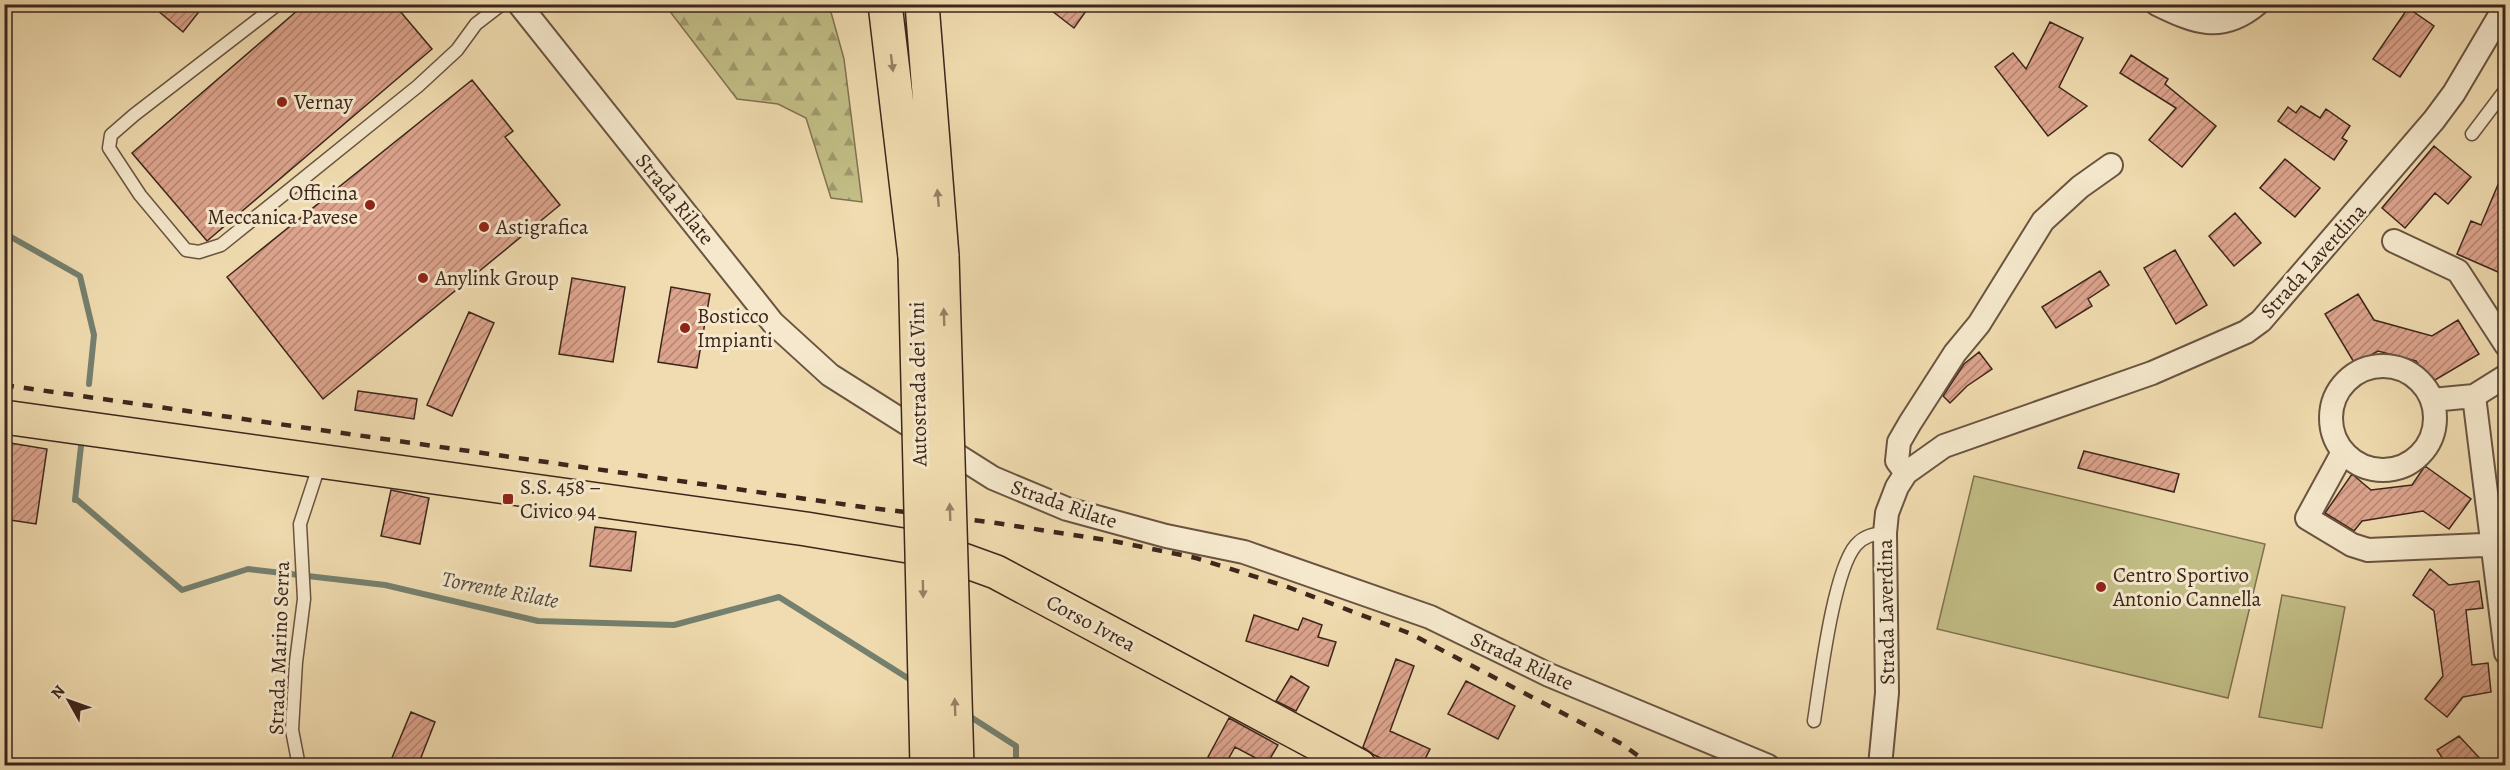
<svg xmlns="http://www.w3.org/2000/svg" width="2510" height="770" font-family="Alegreya,serif">
	<style>
		.forest { fill: url(#forest-firs); stroke: #807251; stroke-width: 1.5 }
		.park { fill: #c2be86; stroke: #807251; stroke-width: 1.5 }
		.lines { fill: none; stroke-linecap: round; stroke-linejoin: round }
		.stream { stroke: #75806f; stroke-width: 6 }
		.building { fill: url(#building-hatch); stroke: #3d261c; stroke-width: 1.5 }
		.lane-casing { stroke: #6a5441; stroke-width: 15 }
		.street-casing { stroke: #6a5441; stroke-width: 26 }
		.primary-casing { stroke: #3d261c; stroke-width: 36 }
		.highway-casing { stroke: #3d261c; stroke-width: 36 }
		.lane { stroke: #f5e8cc; stroke-width: 12 }
		.street { stroke: #f5e8cc; stroke-width: 22 }
		.primary { stroke: #f0dcb0; stroke-width: 33 }
		.highway { stroke: #f0dcb0; stroke-width: 33 }
		.rail { stroke: #3d261c; stroke-width: 4.5; stroke-dasharray: 10 10; stroke-linecap: butt }
		.highway-bridge-casing { stroke: #3d261c; stroke-width: 36; stroke-linecap: butt }
		.highway-bridge { stroke: #f0dcb0; stroke-width: 33 }
		.oneway { fill: #968166 }
		.poi-dot { fill: #8f2418; stroke: #f5e8cc; stroke-width: 2 }
		.labels { text-anchor: middle; dominant-baseline: central; stroke-width: 6; stroke-linejoin: round; paint-order: stroke }
		.poi-label { font-size: 21px; fill: #3d261c; stroke: #f5e8cc; text-anchor: start }
		.street-label { font-size: 21px; fill: #3d261c; stroke: #f5e8cc }
		.water-label { font-size: 22px; font-style: italic; fill: #544c3f; stroke: #f5e8cc }
	</style>
	<defs>
		<pattern id="forest-firs" width="22" height="20" patternUnits="userSpaceOnUse" patternTransform="scale(1.5)"><rect width="22" height="20" fill="#c2be86"/><path d="M5 1l3.5 6h-7zM16 11l3.5 6h-7z" fill="#9f9a6d"/></pattern>
		<pattern id="building-hatch" width="6" height="6" patternUnits="userSpaceOnUse" patternTransform="scale(1.5)"><rect width="6" height="6" fill="#dda48d"/><path d="M-1 1l2-2M0 6l6-6M5 7l2-2" fill="none" stroke="#b48572"/></pattern>
	</defs>
	<rect width="100%" height="100%" fill="#f0dcb0"/>
	<filter id="stains"><feTurbulence type="fractalNoise" baseFrequency=".00333" numOctaves="4"/><feColorMatrix values="0 0 0 0 .2 0 0 0 0 .09 0 0 0 0 .02 0 0 0 .5 -.17"/></filter>
	<radialGradient id="worn" r=".72"><stop offset=".6" stop-color="#630" stop-opacity="0"/><stop offset="1" stop-color="#630" stop-opacity=".3"/></radialGradient>
	<path class="forest" d="M 665,5 L 829,5 L 844,59 L 862,202 L 831,198 L 806,118 L 778,104 L 737,99 Z"/>
	<path class="park" d="M 1974,476 L 2265,544 L 2228,698 L 1937,629 Z
		M 2282,595 L 2345,607 L 2322,728 L 2259,717 Z"/>
	<g class="lines">
		<path class="stream" d="M 4,233 L 80,276 L 94,335 L 89,384
			M 81,446 L 75,500 L 76,499 L 182,590 L 248,569 L 385,585 L 538,621 L 674,625 L 779,597 L 914,682
			M 966,714 L 1016,746 L 1016,766"/>
	</g>
	<path class="building" d="M 150,4 L 205,4 L 183,32 Z
		M 305,4 L 394,4 L 432,49 L 207,241 L 132,153 Z
		M 1043,4 L 1091,4 L 1074,28 Z
		M 2408,8 L 2434,26 L 2400,77 L 2373,59 Z
		M 2050,22 L 2083,38 L 2059,87 L 2087,106 L 2048,136 L 1995,67 L 2013,53 L 2026,69 Z
		M 2131,55 L 2168,79 L 2165,84 L 2216,126 L 2182,167 L 2149,140 L 2176,108 L 2120,73 Z
		M 472,80 L 513,131 L 505,137 L 560,205 L 323,399 L 227,277 Z
		M 2301,106 L 2320,118 L 2326,109 L 2350,126 L 2342,138 L 2347,141 L 2334,160 L 2278,121 L 2288,107 L 2296,113 Z
		M 2434,146 L 2471,177 L 2448,204 L 2435,193 L 2405,228 L 2382,208 Z
		M 2285,159 L 2320,188 L 2295,217 L 2260,188 Z
		M 2505,168 L 2505,275 L 2457,254 L 2471,221 L 2481,225 Z
		M 2235,213 L 2261,243 L 2234,266 L 2209,236 Z
		M 2175,250 L 2207,305 L 2176,324 L 2144,268 Z
		M 2100,271 L 2109,285 L 2088,299 L 2092,306 L 2056,328 L 2042,307 Z
		M 572,278 L 625,287 L 613,362 L 559,354 Z
		M 671,287 L 710,294 L 697,368 L 658,362 Z
		M 2358,294 L 2374,320 L 2432,336 L 2458,320 L 2479,354 L 2430,383 L 2416,361 L 2378,351 L 2355,364 L 2325,314 Z
		M 469,312 L 494,323 L 452,416 L 427,405 Z
		M 1979,352 L 1992,369 L 1967,386 L 1950,403 L 1943,396 L 1964,364 Z
		M 358,391 L 417,399 L 414,419 L 355,410 Z
		M 4,442 L 47,449 L 36,524 L 4,519 Z
		M 2084,451 L 2179,474 L 2174,492 L 2078,468 Z
		M 2425,466 L 2471,499 L 2449,529 L 2423,511 L 2362,521 L 2354,531 L 2325,513 L 2352,474 L 2371,490 L 2412,485 Z
		M 391,490 L 429,498 L 420,544 L 381,536 Z
		M 595,527 L 636,532 L 631,571 L 590,566 Z
		M 2430,569 L 2449,585 L 2479,581 L 2483,608 L 2466,610 L 2472,665 L 2488,663 L 2491,692 L 2463,697 L 2447,717 L 2425,699 L 2443,676 L 2434,611 L 2413,595 Z
		M 1254,615 L 1298,630 L 1303,618 L 1322,625 L 1318,637 L 1336,642 L 1328,666 L 1246,641 Z
		M 1396,659 L 1414,666 L 1390,731 L 1430,749 L 1422,765 L 1396,765 L 1374,755 L 1363,747 Z
		M 1291,676 L 1309,687 L 1296,711 L 1276,701 Z
		M 1466,681 L 1515,706 L 1498,739 L 1448,714 Z
		M 411,712 L 435,722 L 418,765 L 389,765 Z
		M 1229,718 L 1278,745 L 1267,764 L 1235,747 L 1225,765 L 1208,757 Z
		M 2459,736 L 2486,765 L 2447,765 L 2437,750 Z"/>
	<g class="lines">
		<defs>
			<path id="lane" d="M 278,4 L 134,115 L 111,135 L 109,148 L 140,195 L 186,250 L 199,252 L 221,245 L 418,86 L 457,50 L 476,24 L 502,4
				M 2472,134 L 2506,89
				M 1814,721 C 1820,683 1833,571 1856,545 C 1864,536 1873,534 1885,533
				M 299,766 L 292,730 L 296,662 L 304,599 L 300,524 L 320,463"/>
			<path id="street" d="M 519,4 L 773,323 L 830,375 L 993,478 L 1067,509 L 1166,536 L 1244,552 L 1430,617 L 1549,675 L 1768,766
				M 2157,4 C 2194,22 2221,34 2257,4
				M 2394,241 L 2458,271 L 2506,345
				M2331 418a52 52 0 1 1 104 0a52 52 0 1 1-104 0Z
				M 2474,396 L 2506,653
				M 2432,400 L 2474,396 L 2506,376
				M 2343,452 L 2307,518 L 2352,545 L 2368,550 L 2506,544
				M 1906,473 L 1897,461 L 1899,442 L 1910,423 L 1955,353 L 1979,324 L 2043,221 L 2080,187 L 2111,165
				M 1880,766 L 1887,693 L 1885,533 L 1887,513 L 1897,487 L 1906,473 L 1944,446 L 2152,373 L 2246,332 L 2261,321 L 2434,120 L 2454,93 L 2506,5"/>
			<path id="primary" d="M 4,417 L 806,529 L 938,551 L 996,572 L 1359,766"/>
			<path id="highway" d="M 885,4 L 915,257
				M 922,4 L 942,256"/>
		</defs>
		<use href="#lane" class="lane-casing"/>
		<use href="#street" class="street-casing"/>
		<use href="#primary" class="primary-casing"/>
		<use href="#highway" class="highway-casing"/>
		<use href="#lane" class="lane"/>
		<use href="#street" class="street"/>
		<use href="#primary" class="primary"/>
		<use href="#highway" class="highway"/>
		<path class="rail" d="M 4,385 L 863,507 L 989,522 L 1113,541 L 1196,558 L 1285,586 L 1409,633 L 1622,744 L 1652,766"/>
		<defs>
			<path id="highway-bridge" d="M 942,256 L 957,766
				M 915,257 L 927,766"/>
		</defs>
		<use href="#highway-bridge" class="highway-bridge-casing"/>
		<use href="#highway-bridge" class="highway-bridge"/>
	</g>
	<defs><path id="oneway-solid" d="M-6-.8H1V-3.2L6.5 0L1 3.2V.8H-6Z" transform="scale(1.5)"/></defs>
	<g class="oneway">
		<use href="#oneway-solid" transform="translate(892 63) rotate(83)"/>
		<use href="#oneway-solid" transform="translate(938 198) rotate(-95)"/>
		<use href="#oneway-solid" transform="translate(944 317) rotate(-92)"/>
		<use href="#oneway-solid" transform="translate(950 512) rotate(-92)"/>
		<use href="#oneway-solid" transform="translate(923 589) rotate(89)"/>
		<use href="#oneway-solid" transform="translate(955 707) rotate(-92)"/>
	</g>
	<g class="poi-dot">
		<circle cx="282" cy="102" r="6"/>
		<circle cx="370" cy="205" r="6"/>
		<circle cx="484" cy="227" r="6"/>
		<circle cx="423" cy="278" r="6"/>
		<circle cx="685" cy="328" r="6"/>
		<rect x="502" y="493" width="12" height="12" rx="3"/>
		<circle cx="2101" cy="587" r="6"/>
	</g>
	<g class="labels">
		<g class="poi-label">
			<text x="294" y="102">Vernay</text>
			<text x="358" y="193" text-anchor="end">Officina<tspan x="358" dy="24">Meccanica Pavese</tspan></text>
			<text x="496" y="227">Astigrafica</text>
			<text x="435" y="278">Anylink Group</text>
			<text x="697" y="316">Bosticco<tspan x="697" dy="24">Impianti</tspan></text>
			<text x="520" y="487">S.S. 458 –<tspan x="520" dy="24">Civico 94</tspan></text>
			<text x="2113" y="575">Centro Sportivo<tspan x="2113" dy="24">Antonio Cannella</tspan></text>
		</g>
		<g class="street-label">
			<text transform="translate(675 199) rotate(51)">Strada Rilate</text>
			<text transform="translate(2313 261) rotate(-48)">Strada Laverdina</text>
			<text transform="translate(918 384) rotate(-91)">Autostrada dei Vini</text>
			<text transform="translate(1064 504) rotate(19)">Strada Rilate</text>
			<text transform="translate(1886 612) rotate(-91)">Strada Laverdina</text>
			<text transform="translate(1091 623) rotate(28)">Corso Ivrea</text>
			<text transform="translate(279 648) rotate(-88)">Strada Marino Serra</text>
			<text transform="translate(1522 661) rotate(25)">Strada Rilate</text>
		</g>
		<g class="water-label">
			<text transform="translate(500 590) rotate(11)">Torrente Rilate</text>
		</g>
	</g>
	<rect width="2510" height="770" fill="none" stroke="#f0dcb0" stroke-width="24"/>
	<rect x="6" y="6" width="2498" height="758" fill="none" stroke="#3d261c" stroke-width="3"/>
	<rect x="12" y="12" width="2486" height="746" fill="none" stroke="#3d261c" stroke-width="1.5"/>
	<g transform="translate(69 701) rotate(310)" stroke="#f5e8cc" stroke-width="4.5" paint-order="stroke">
	<path d="M0-4.5L10 22L0 15L-10 22Z" fill="#3d261c"/>
	<text y="-9" font-size="16" font-weight="bold" text-anchor="middle" fill="#3d261c">N</text>
	</g>
	<rect width="100%" height="100%" filter="url(#stains)"/>
	<rect width="100%" height="100%" fill="url(#worn)"/>
</svg>
